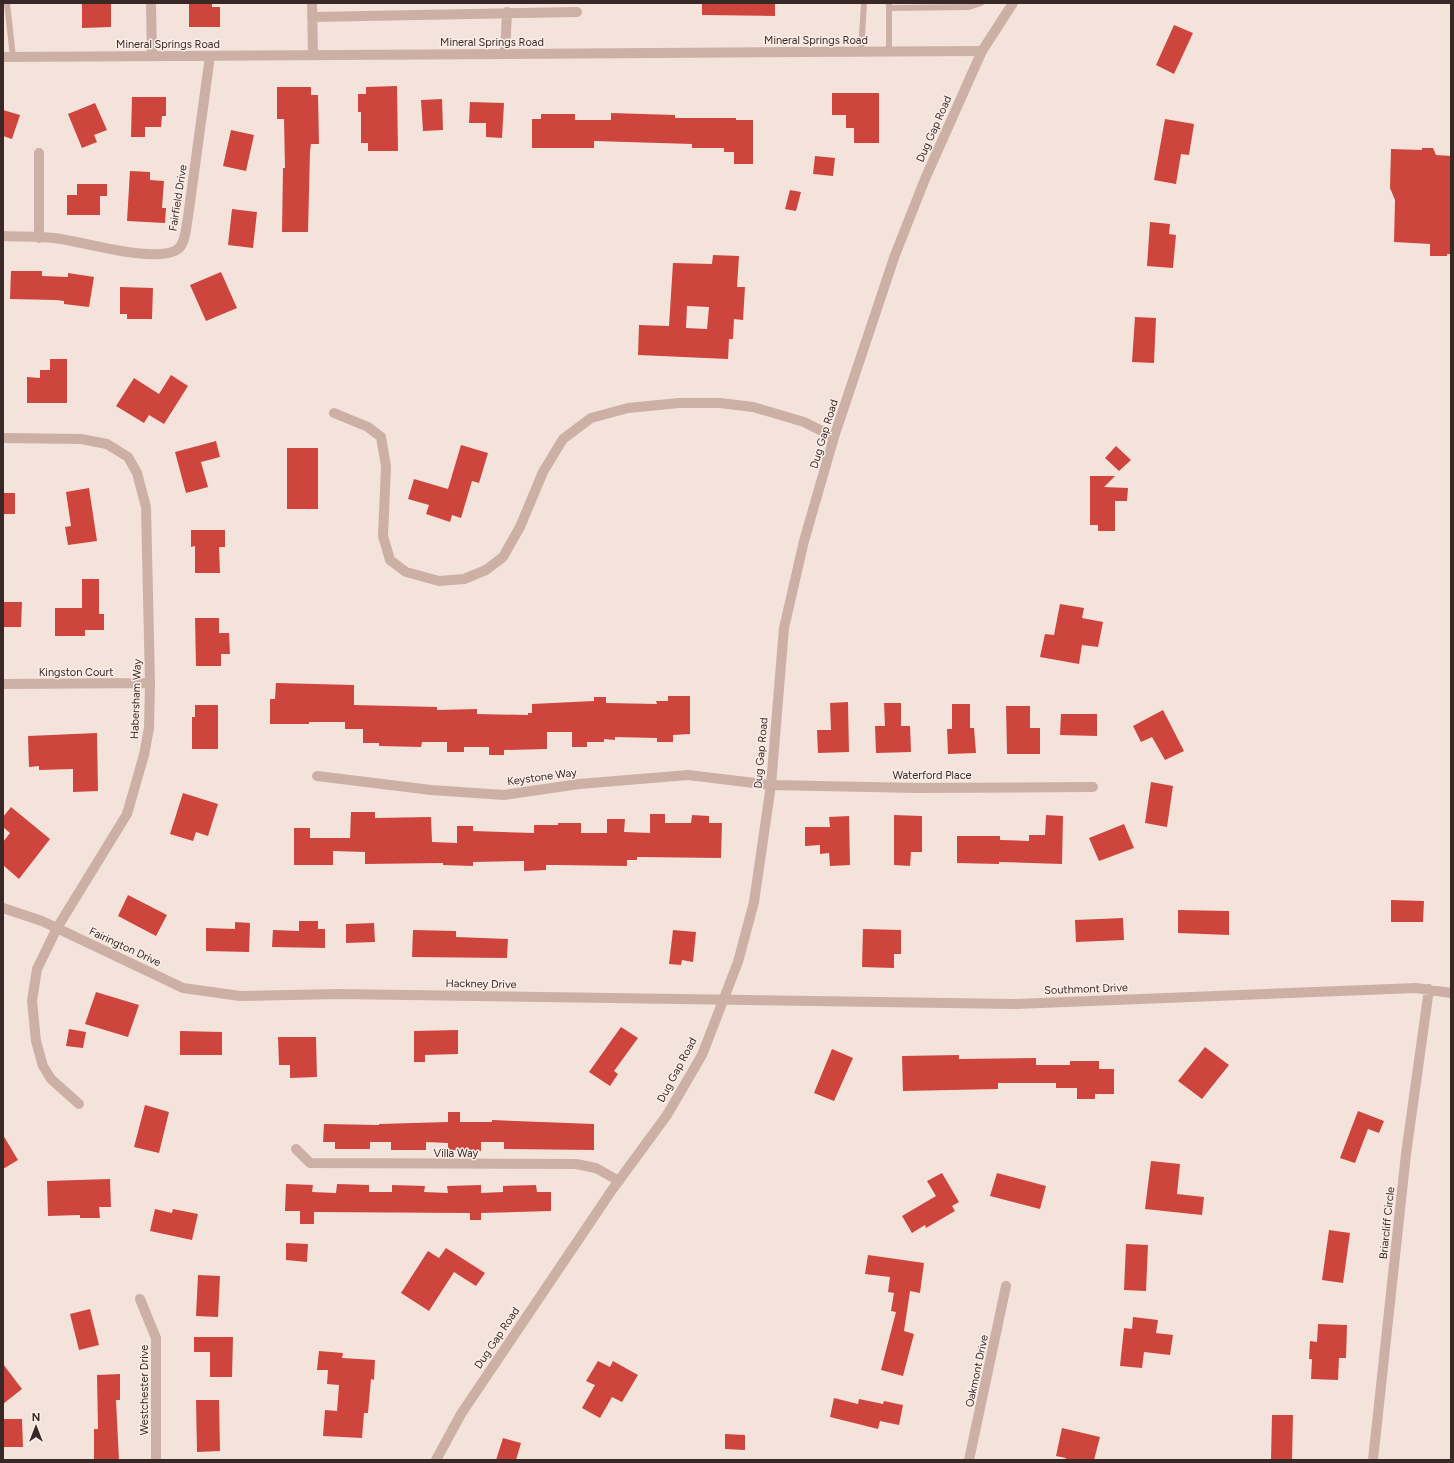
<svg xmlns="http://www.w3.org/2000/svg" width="1454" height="1463" font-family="Figtree,sans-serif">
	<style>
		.building { fill: #ce453e; fill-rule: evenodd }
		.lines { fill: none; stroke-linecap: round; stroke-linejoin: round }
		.service { stroke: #ccb0a6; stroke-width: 6 }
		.minor { stroke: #ccb0a6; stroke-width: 10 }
		.tertiary { stroke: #ccb0a6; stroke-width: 10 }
		.labels { text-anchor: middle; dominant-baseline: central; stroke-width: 3; stroke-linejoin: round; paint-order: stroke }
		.street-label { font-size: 11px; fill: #382927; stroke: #fbeee7 }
	</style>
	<rect width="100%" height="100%" fill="#f3e3db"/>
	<path class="building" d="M 82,3 L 111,3 L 111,27 L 82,28 Z
		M 189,3 L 212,3 L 212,7 L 220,7 L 220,27 L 189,27 Z
		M 702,3 L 775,3 L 775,16 L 702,15 Z
		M 1174,25 L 1193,33 L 1174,74 L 1156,65 Z
		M 397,86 L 398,151 L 368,151 L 368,143 L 361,143 L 361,112 L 358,112 L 358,94 L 366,94 L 366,87 Z
		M 277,87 L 311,87 L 311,95 L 318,95 L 319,144 L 311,144 L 310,151 L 308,232 L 282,232 L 283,168 L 285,168 L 284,119 L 277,119 Z
		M 832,93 L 879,93 L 879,143 L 854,143 L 854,128 L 846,128 L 846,115 L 832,115 Z
		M 132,97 L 166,97 L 166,116 L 162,116 L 161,127 L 145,127 L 145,137 L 131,137 Z
		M 442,99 L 443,130 L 423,131 L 421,100 Z
		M 470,102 L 504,103 L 502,138 L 486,137 L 486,123 L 469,123 Z
		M 95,103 L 107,130 L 94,135 L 97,142 L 82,148 L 68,114 Z
		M 3,110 L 20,115 L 12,139 L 3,136 Z
		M 611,113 L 675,115 L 675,118 L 736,118 L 736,120 L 753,120 L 753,164 L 734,164 L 734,152 L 724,152 L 724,148 L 692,148 L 692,144 L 594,141 L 594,148 L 532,148 L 532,119 L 541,119 L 541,114 L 575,114 L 575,120 L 611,120 Z
		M 1165,119 L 1194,124 L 1189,155 L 1181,154 L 1176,184 L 1154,180 Z
		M 231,130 L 254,135 L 246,171 L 223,166 Z
		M 1422,148 L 1433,148 L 1436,155 L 1451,156 L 1451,254 L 1447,254 L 1447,256 L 1430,256 L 1430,244 L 1394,242 L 1395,200 L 1390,188 L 1391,149 L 1422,150 Z
		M 815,156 L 835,158 L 833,176 L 813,174 Z
		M 130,171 L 150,172 L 150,180 L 164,181 L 162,208 L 166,208 L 165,223 L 127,221 Z
		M 77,184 L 107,184 L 107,196 L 100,196 L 100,215 L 67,215 L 67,195 L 77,195 Z
		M 790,190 L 801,192 L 796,211 L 785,209 Z
		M 232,209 L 257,212 L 253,248 L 228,245 Z
		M 1150,222 L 1170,224 L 1169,234 L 1176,235 L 1173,268 L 1147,266 Z
		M 713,255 L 739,256 L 737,287 L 745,287 L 743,320 L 734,319 L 733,339 L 729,339 L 728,359 L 638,355 L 639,325 L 669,326 L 673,263 L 712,264 ZM 687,306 L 709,307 L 707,329 L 686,328 Z
		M 11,271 L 42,271 L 42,276 L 68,277 L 68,273 L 94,277 L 89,307 L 64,304 L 64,301 L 56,300 L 10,299 Z
		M 221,272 L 237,308 L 206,321 L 190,285 Z
		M 120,287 L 153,288 L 152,319 L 127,319 L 127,314 L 120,314 Z
		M 1135,317 L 1156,318 L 1154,363 L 1132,362 Z
		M 50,359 L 67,359 L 67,403 L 27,403 L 27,377 L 40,378 L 40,370 L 50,370 Z
		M 171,375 L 188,386 L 164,424 L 149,415 L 144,423 L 116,406 L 134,378 L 159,394 Z
		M 216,441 L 220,457 L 201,462 L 208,487 L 186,493 L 175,452 Z
		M 461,445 L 488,453 L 479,483 L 472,481 L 461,518 L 452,515 L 450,522 L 426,514 L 429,505 L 408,499 L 414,479 L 448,489 Z
		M 1116,446 L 1131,460 L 1119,471 L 1105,458 Z
		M 287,448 L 318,448 L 318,509 L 287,509 Z
		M 1090,476 L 1115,476 L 1104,487 L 1128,488 L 1127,501 L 1115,501 L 1115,531 L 1098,531 L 1098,525 L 1090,525 Z
		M 89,488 L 97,541 L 68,545 L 65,527 L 71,526 L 66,492 Z
		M 3,493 L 15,493 L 15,514 L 3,514 Z
		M 191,530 L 225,530 L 225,547 L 219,547 L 220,573 L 195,573 L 195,546 L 191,547 Z
		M 82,579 L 99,579 L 99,614 L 104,614 L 104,630 L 85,630 L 85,636 L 55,636 L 55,608 L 82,608 Z
		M 3,602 L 22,602 L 21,627 L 3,627 Z
		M 1060,604 L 1084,608 L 1082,618 L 1103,622 L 1098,647 L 1082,645 L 1079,664 L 1040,657 L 1045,634 L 1054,635 Z
		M 195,618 L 219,618 L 219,633 L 229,633 L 230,654 L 221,654 L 221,666 L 196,666 Z
		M 276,683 L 354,685 L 354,705 L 437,707 L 437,710 L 477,709 L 477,714 L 528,715 L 528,713 L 532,713 L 532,704 L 594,701 L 594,697 L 606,697 L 606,703 L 657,704 L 656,701 L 668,701 L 668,696 L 690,696 L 690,734 L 673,735 L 673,742 L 657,742 L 657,738 L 615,737 L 615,740 L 604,739 L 604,742 L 587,742 L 587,747 L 572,747 L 572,732 L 547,732 L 547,749 L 504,750 L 504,755 L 489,755 L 489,747 L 464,747 L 464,752 L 447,752 L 447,742 L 422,742 L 421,747 L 379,746 L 379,743 L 363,743 L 363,729 L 345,729 L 345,722 L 309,722 L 309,724 L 270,724 L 270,699 L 275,699 Z
		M 848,702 L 849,752 L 818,753 L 817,730 L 831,730 L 830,703 Z
		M 884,703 L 901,703 L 901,726 L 910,726 L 911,752 L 876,753 L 875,726 L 885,726 Z
		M 952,704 L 970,704 L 970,728 L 974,728 L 976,753 L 948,754 L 947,729 L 952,729 Z
		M 195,705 L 218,705 L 218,749 L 192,749 L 192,717 L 195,717 Z
		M 1006,706 L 1030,706 L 1030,728 L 1040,728 L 1040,754 L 1007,754 Z
		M 1163,710 L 1184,751 L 1165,760 L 1152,737 L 1141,742 L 1133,726 Z
		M 1061,714 L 1097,714 L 1097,736 L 1060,735 Z
		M 97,733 L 98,791 L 73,792 L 73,769 L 39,770 L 39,766 L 29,767 L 28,736 Z
		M 1151,782 L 1173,786 L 1167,827 L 1145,823 Z
		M 183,793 L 218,804 L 208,836 L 196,832 L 193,841 L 170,834 Z
		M 11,807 L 50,839 L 19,879 L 3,865 L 3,842 L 10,833 L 3,827 L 3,817 Z
		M 351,812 L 375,812 L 375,818 L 431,817 L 432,842 L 457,843 L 457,826 L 473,826 L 473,831 L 534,833 L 534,825 L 558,825 L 558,823 L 581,823 L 581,833 L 607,833 L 607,819 L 625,819 L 624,832 L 650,833 L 650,814 L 665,814 L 665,823 L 691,823 L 692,815 L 709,816 L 709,823 L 722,823 L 721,858 L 637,857 L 637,860 L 627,860 L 627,866 L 557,865 L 546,865 L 546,870 L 524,871 L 524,861 L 473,862 L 473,866 L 443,865 L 443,863 L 365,864 L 365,852 L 333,851 L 333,865 L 294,865 L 294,828 L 310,828 L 310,838 L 350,838 Z
		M 894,815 L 922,816 L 922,852 L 911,852 L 910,866 L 894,865 Z
		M 1046,815 L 1063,816 L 1062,864 L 999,862 L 999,864 L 957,863 L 957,836 L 1000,836 L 1000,840 L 1029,841 L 1029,835 L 1045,835 Z
		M 849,816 L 850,865 L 830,866 L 829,853 L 820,854 L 820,845 L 805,846 L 805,827 L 830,827 L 829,817 Z
		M 1124,824 L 1134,848 L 1099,861 L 1089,838 Z
		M 128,895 L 167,915 L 156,936 L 118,916 Z
		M 1391,900 L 1424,901 L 1423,922 L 1391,922 Z
		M 1178,910 L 1229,911 L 1229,935 L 1178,933 Z
		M 1123,918 L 1124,940 L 1076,942 L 1075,920 Z
		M 299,921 L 318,921 L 318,929 L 325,929 L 325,948 L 272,947 L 273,930 L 299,931 Z
		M 235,922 L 250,923 L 249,952 L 206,951 L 206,928 L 235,929 Z
		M 374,923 L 375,942 L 346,943 L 346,924 Z
		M 863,929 L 901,930 L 901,954 L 894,954 L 894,968 L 862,967 Z
		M 413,930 L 456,931 L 456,937 L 508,939 L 507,958 L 412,957 Z
		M 673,930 L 696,932 L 693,962 L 682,960 L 681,965 L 669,964 Z
		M 96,992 L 139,1005 L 128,1037 L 85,1024 Z
		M 621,1027 L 638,1038 L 614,1071 L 618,1074 L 610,1086 L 589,1072 Z
		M 69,1029 L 86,1032 L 83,1048 L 66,1046 Z
		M 458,1030 L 458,1054 L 425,1055 L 425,1062 L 414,1062 L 414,1031 Z
		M 180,1031 L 222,1032 L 222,1055 L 180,1055 Z
		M 278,1037 L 316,1037 L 317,1077 L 290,1078 L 290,1065 L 279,1065 Z
		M 1205,1047 L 1229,1065 L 1202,1099 L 1178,1081 Z
		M 832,1049 L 853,1058 L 834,1101 L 814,1093 Z
		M 959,1055 L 959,1059 L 1036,1058 L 1036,1065 L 1070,1065 L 1070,1061 L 1099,1061 L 1099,1069 L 1114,1069 L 1114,1094 L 1095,1094 L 1095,1099 L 1077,1099 L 1077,1088 L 1056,1088 L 1056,1083 L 998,1083 L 998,1089 L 903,1091 L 902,1056 Z
		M 145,1105 L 169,1112 L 159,1153 L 134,1147 Z
		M 1358,1111 L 1384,1121 L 1379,1133 L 1368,1129 L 1355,1163 L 1340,1158 Z
		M 448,1112 L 460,1112 L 460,1122 L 492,1122 L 492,1120 L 594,1124 L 594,1150 L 504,1149 L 504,1142 L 481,1142 L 481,1151 L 448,1150 L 448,1143 L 426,1142 L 426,1150 L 391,1150 L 391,1142 L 370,1142 L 370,1149 L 335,1149 L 335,1142 L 323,1142 L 324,1124 L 379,1125 L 379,1124 L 448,1122 Z
		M 3,1135 L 18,1160 L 3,1169 Z
		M 1151,1161 L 1180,1164 L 1177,1194 L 1204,1197 L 1202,1215 L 1145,1209 Z
		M 942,1173 L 959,1202 L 952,1206 L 955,1211 L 926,1228 L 925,1225 L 912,1233 L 902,1216 L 936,1196 L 927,1181 Z
		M 997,1173 L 1046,1186 L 1040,1209 L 990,1196 Z
		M 110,1179 L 111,1207 L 99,1207 L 100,1218 L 80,1218 L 80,1215 L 48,1216 L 47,1181 Z
		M 286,1184 L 313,1185 L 312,1192 L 336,1193 L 337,1184 L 369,1185 L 369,1192 L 392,1192 L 392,1185 L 425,1186 L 424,1192 L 448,1193 L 447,1186 L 481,1185 L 481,1193 L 503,1192 L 503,1186 L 536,1185 L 537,1192 L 551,1192 L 551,1211 L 481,1213 L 481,1220 L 470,1220 L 470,1213 L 314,1212 L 314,1224 L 300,1224 L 300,1211 L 285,1211 Z
		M 155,1209 L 172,1213 L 173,1209 L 198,1214 L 192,1240 L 150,1231 Z
		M 1329,1230 L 1350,1233 L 1343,1283 L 1322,1280 Z
		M 286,1243 L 308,1244 L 307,1262 L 286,1260 Z
		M 1126,1244 L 1148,1245 L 1146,1291 L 1124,1290 Z
		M 446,1248 L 485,1273 L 476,1286 L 454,1272 L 429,1311 L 401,1293 L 428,1251 L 439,1258 Z
		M 868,1255 L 924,1263 L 920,1293 L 910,1291 L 904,1331 L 914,1334 L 903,1376 L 881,1370 L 896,1312 L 891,1311 L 894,1293 L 888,1292 L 890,1277 L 865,1274 Z
		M 198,1275 L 220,1276 L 218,1317 L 196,1316 Z
		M 90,1309 L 99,1345 L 79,1350 L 70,1314 Z
		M 1133,1317 L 1158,1320 L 1156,1333 L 1173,1335 L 1170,1355 L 1144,1352 L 1142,1368 L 1120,1366 L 1124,1328 L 1132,1329 Z
		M 1318,1324 L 1347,1325 L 1346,1358 L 1339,1358 L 1338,1380 L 1311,1379 L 1312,1359 L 1309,1359 L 1310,1341 L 1317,1342 Z
		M 194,1337 L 233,1337 L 232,1377 L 210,1377 L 210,1352 L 194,1352 Z
		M 319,1351 L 343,1353 L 342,1358 L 375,1360 L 374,1380 L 371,1379 L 368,1413 L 364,1413 L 362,1438 L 323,1436 L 325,1410 L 337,1411 L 339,1385 L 327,1384 L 328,1370 L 317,1370 Z
		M 598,1361 L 610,1367 L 613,1361 L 638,1375 L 622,1402 L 612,1397 L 600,1418 L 582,1408 L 595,1385 L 586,1381 Z
		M 3,1364 L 22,1389 L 3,1404 Z
		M 120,1374 L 120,1400 L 116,1400 L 119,1460 L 94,1460 L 94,1429 L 98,1429 L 97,1375 Z
		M 834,1398 L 858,1404 L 859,1399 L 883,1404 L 884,1401 L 903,1405 L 899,1425 L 880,1421 L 878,1429 L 830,1417 Z
		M 196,1400 L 219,1400 L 220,1451 L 197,1452 Z
		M 1272,1415 L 1293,1415 L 1292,1460 L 1271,1460 Z
		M 3,1419 L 22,1419 L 23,1447 L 3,1447 Z
		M 1062,1428 L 1100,1437 L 1094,1460 L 1065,1460 L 1066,1458 L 1056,1456 Z
		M 725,1434 L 745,1435 L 745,1450 L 725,1449 Z
		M 503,1438 L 521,1443 L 516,1460 L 496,1460 Z"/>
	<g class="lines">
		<path class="service" d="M 7,3 L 13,57
			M 889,3 L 889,52
			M 889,8 L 969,7 L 981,3
			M 861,52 L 864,3"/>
		<path class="minor" d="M 151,3 L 152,56
			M 312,3 L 313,55
			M 312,17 L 577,12
			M 505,54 L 507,12
			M 3,57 L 982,51
			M 3,236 C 22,237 42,236 61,239 C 87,243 158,264 178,249 C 186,243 186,226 188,217 L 210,56
			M 39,238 L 39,153
			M 334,413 L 368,427 L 381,437 L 386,466 L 383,536 L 390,560 L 406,572 L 439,581 L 464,579 L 486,570 L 503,557 L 520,527 L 543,472 L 563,439 L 591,418 L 628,408 L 679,403 L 720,403 L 753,407 L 804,422 L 834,437
			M 3,438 L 81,439 L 107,444 L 128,457 L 137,473 L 146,507 L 150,683 L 149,728 L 144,755 L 127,814 L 57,928 L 37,969 L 32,1001 L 36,1041 L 43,1066 L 51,1079 L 79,1104
			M 3,684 L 150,683
			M 317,776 L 431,790 L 504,795 L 579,784 L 688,775 L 771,785 L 917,788 L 1093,787
			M 3,908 L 42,921 L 183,988 L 240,996 L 338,994 L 1015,1004 L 1416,988 L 1451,993
			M 296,1149 L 310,1163 L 576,1164 L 596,1168 L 619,1181
			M 140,1299 L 156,1338 L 156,1460
			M 969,1460 L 1006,1286
			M 1373,1460 L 1406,1154 L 1429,989"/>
		<path class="tertiary" d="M 436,1460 L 461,1414 L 612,1190 L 667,1115 L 702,1055 L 738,962 L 754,902 L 771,785 L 784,628 L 804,541 L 834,437 L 895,255 L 925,179 L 982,51 L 1013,3"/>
	</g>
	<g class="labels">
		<g class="street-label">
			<text x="816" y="40">Mineral Springs Road</text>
			<text x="492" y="42">Mineral Springs Road</text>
			<text x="168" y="44">Mineral Springs Road</text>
			<text transform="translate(934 129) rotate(-66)">Dug Gap Road</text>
			<text transform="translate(178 198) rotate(-81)">Fairfield Drive</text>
			<text transform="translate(824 434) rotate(-73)">Dug Gap Road</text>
			<text x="76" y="672">Kingston Court</text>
			<text transform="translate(136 699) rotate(-88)">Habersham Way</text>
			<text transform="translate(761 753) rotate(-85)">Dug Gap Road</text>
			<text x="932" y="775">Waterford Place</text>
			<text transform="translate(542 777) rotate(-8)">Keystone Way</text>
			<text transform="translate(125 947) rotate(25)">Fairington Drive</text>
			<text transform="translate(481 984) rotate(1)">Hackney Drive</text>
			<text transform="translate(1086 989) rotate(-2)">Southmont Drive</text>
			<text transform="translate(677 1070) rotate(-62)">Dug Gap Road</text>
			<text x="456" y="1153">Villa Way</text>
			<text transform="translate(1387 1223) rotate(-84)">Briarcliff Circle</text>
			<text transform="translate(497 1338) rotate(-56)">Dug Gap Road</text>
			<text transform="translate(977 1371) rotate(-78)">Oakmont Drive</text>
			<text transform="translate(144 1390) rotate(-90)">Westchester Drive</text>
		</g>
	</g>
	<rect width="1454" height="1463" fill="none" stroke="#382927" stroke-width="8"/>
	<g transform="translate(36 1427)" stroke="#fbeee7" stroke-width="3" paint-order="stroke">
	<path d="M0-3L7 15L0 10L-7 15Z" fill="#382927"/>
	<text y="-6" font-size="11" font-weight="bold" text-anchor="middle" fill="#382927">N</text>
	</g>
</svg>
